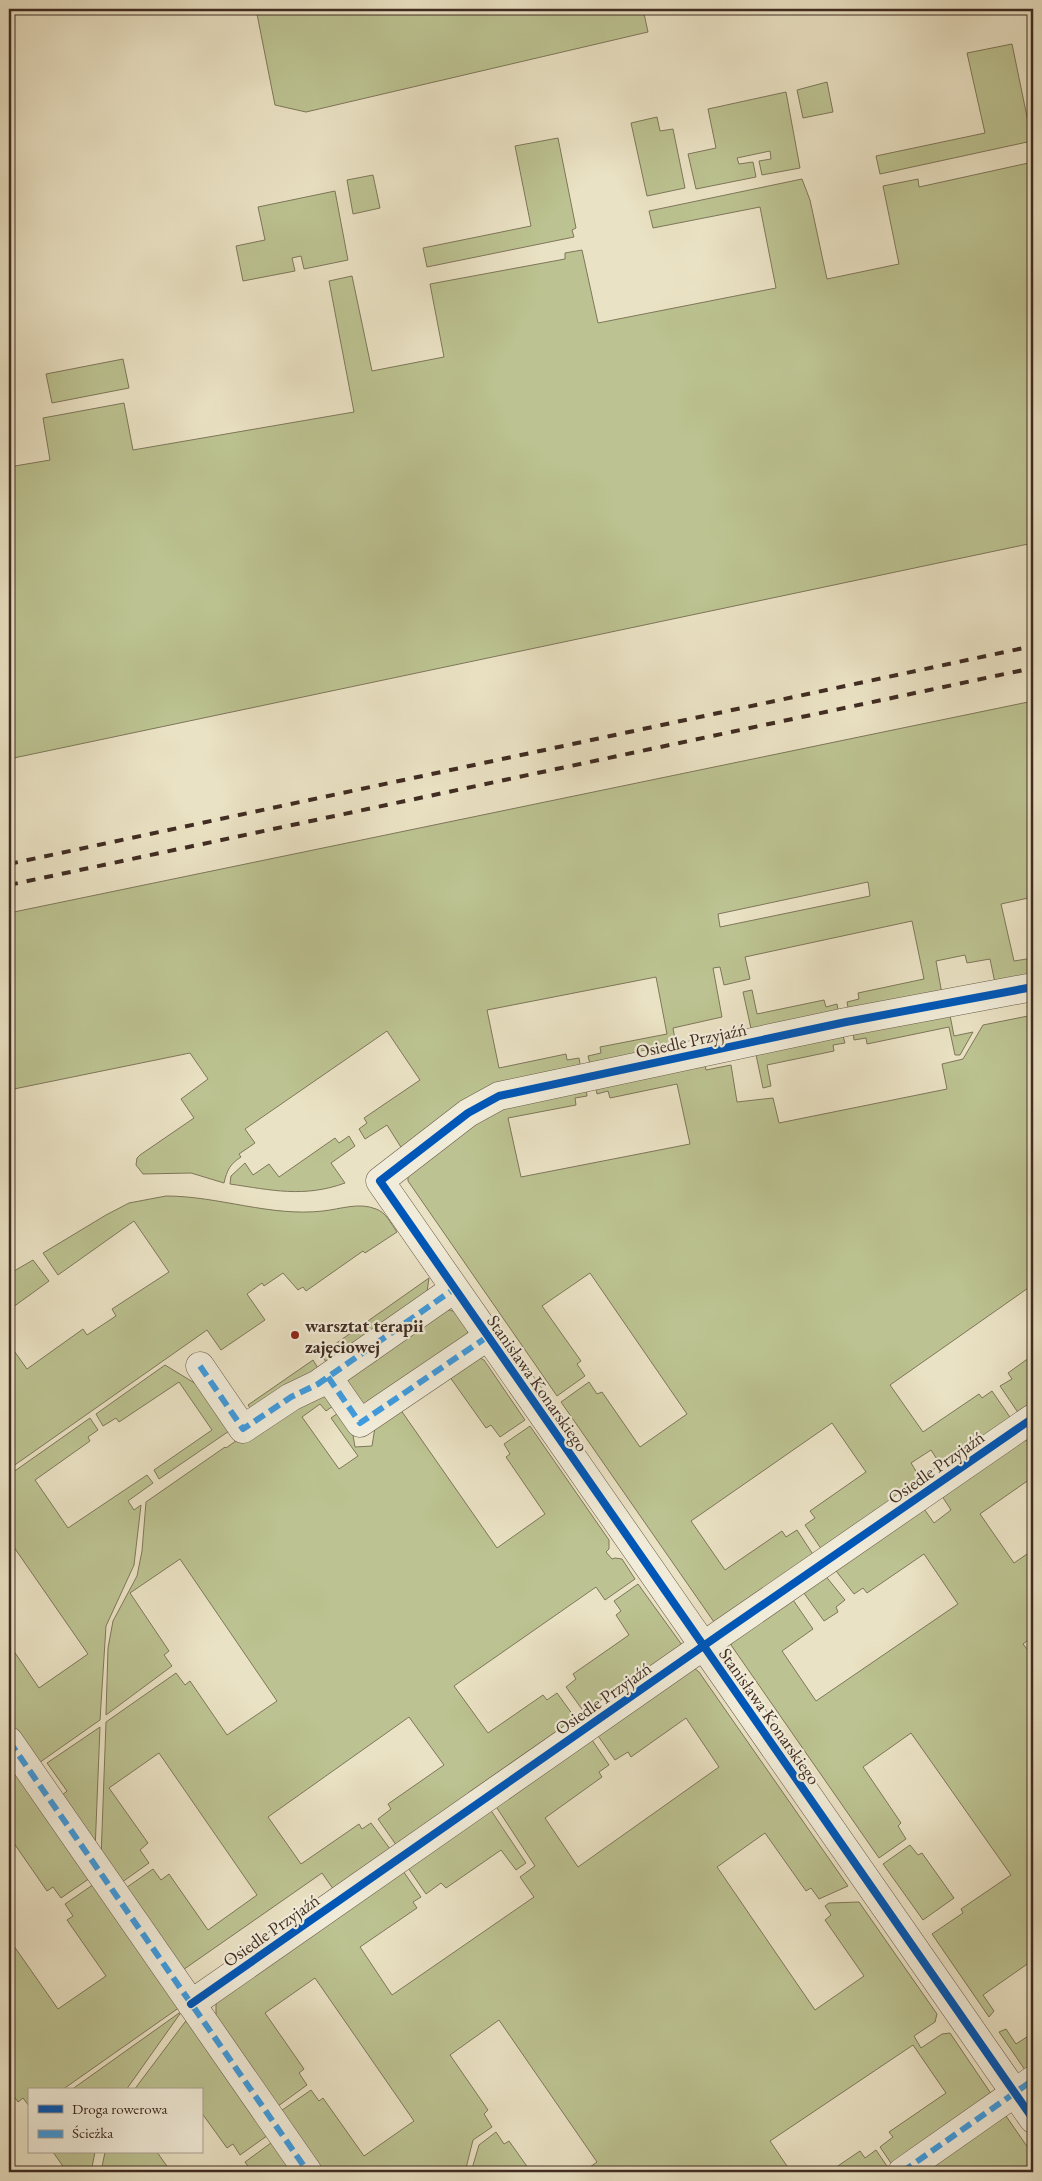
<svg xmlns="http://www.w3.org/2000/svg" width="1042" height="2181" font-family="'EB Garamond',serif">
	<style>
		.green { fill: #bcc291; stroke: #7e775a; fill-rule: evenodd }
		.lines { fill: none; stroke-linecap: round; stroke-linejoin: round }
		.street-casing { stroke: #6a5a4a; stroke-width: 29 }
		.street { stroke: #f1ecd9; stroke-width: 28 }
		.rail { stroke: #402c22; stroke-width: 4; stroke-dasharray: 9 9; stroke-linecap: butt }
		.quiet { stroke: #3f9ce0; stroke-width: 6; stroke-dasharray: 12 6; stroke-linecap: butt }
		.cycleway-casing { stroke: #f1ecd9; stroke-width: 11 }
		.cycleway { stroke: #0057b8; stroke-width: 8 }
		.poi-dot { fill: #8f2418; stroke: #f1ecd9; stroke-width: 2 }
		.labels { text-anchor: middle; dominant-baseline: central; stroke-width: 4.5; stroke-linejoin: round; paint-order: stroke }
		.street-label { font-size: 18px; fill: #402c22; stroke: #f1ecd9 }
		.poi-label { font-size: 18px; font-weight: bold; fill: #402c22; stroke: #f1ecd9; text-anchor: start }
	</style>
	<rect width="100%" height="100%" fill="#eae2c4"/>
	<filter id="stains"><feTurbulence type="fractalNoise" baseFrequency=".004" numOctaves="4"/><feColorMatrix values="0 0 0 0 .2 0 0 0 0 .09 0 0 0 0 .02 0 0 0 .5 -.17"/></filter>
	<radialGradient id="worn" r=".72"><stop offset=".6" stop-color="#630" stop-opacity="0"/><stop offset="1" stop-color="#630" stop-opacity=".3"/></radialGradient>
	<path class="green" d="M 256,9 L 643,9 L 648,32 L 306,112 L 275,105 Z
		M 1012,44 L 1032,141 L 880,174 L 876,156 L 985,133 L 967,53 Z
		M 827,82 L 833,112 L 803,118 L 797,90 Z
		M 786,92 L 800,168 L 762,175 L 759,161 L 771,159 L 770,151 L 737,158 L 739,164 L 753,162 L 756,177 L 696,189 L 688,154 L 716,148 L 708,109 Z
		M 657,117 L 660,131 L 673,129 L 685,188 L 647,196 L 631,123 Z
		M 558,138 L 576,228 L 572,230 L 574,237 L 427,267 L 423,248 L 531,226 L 515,146 Z
		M 1033,162 L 1033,543 L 9,759 L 9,467 L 50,460 L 43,418 L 124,403 L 133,450 L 354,412 L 329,281 L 352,276 L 372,371 L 444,357 L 430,284 L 565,259 L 565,253 L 582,250 L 598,323 L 776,288 L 760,207 L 653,228 L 649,211 L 802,179 L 810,200 L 827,279 L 899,264 L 883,186 L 918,179 L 919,187 Z
		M 373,175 L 380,208 L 353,214 L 347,180 Z
		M 335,191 L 348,260 L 304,269 L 301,256 L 292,258 L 295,271 L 243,281 L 236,246 L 265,240 L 258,207 Z
		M 123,359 L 129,388 L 52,403 L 46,374 Z
		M 1033,701 L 1033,897 L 1001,904 L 1014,961 L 1033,958 L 1033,976 L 995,983 L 990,959 L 967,963 L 965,955 L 936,961 L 942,994 L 849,1013 L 847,1002 L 859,999 L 858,993 L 924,979 L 912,921 L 745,957 L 750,979 L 724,985 L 720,967 L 713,968 L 722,1017 L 673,1028 L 677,1050 L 591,1068 L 588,1056 L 601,1053 L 600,1047 L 667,1034 L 656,977 L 487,1010 L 499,1068 L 566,1054 L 567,1060 L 579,1058 L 581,1070 L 404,1152 L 387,1125 L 365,1139 L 359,1129 L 367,1123 L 364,1118 L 420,1080 L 387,1031 L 245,1129 L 255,1143 L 239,1154 L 241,1157 C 230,1164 227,1170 224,1183 L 191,1173 L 143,1174 L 136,1165 L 137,1158 L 140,1155 L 194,1118 L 181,1099 L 208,1079 L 190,1053 L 9,1090 L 9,913 ZM 868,882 L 870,896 L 720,927 L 718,914 Z
		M 752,990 L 757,1014 L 824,1000 L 826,1007 L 837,1004 L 839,1015 L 752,1033 L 743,992 Z
		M 949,1010 L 954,1036 L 973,1032 L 960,1055 L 955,1055 L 949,1027 L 867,1044 L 866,1038 L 854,1040 L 853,1030 Z
		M 1033,1015 L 1033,1289 L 1031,1286 L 890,1385 L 923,1432 L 979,1394 L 982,1398 L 992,1391 L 1012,1420 L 944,1470 L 931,1450 L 911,1463 L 924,1484 L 824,1553 L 805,1525 L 815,1518 L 810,1511 L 866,1472 L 832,1423 L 691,1521 L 725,1570 L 782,1531 L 786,1537 L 797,1530 L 816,1559 L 714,1622 L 561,1402 L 589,1382 L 597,1394 L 602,1392 L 640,1447 L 687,1414 L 590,1273 L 542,1306 L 581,1361 L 577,1364 L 585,1376 L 557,1396 L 408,1181 L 408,1176 L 492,1109 L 586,1086 L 587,1096 L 575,1098 L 576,1105 L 508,1118 L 521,1177 L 690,1144 L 677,1084 L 610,1098 L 608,1091 L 597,1094 L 595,1084 L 704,1061 L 706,1070 L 731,1065 L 737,1102 L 773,1098 L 779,1123 L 947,1089 L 942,1064 L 963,1059 L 983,1025 Z
		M 842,1032 L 845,1043 L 833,1045 L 834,1051 L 767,1065 L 771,1086 L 763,1088 L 755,1050 Z
		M 349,1136 L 355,1146 L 331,1163 L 345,1183 C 304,1198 271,1190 230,1184 L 231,1176 L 245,1163 L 253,1175 L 269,1164 L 279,1177 L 335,1138 L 339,1143 Z
		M 166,1196 C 219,1196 270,1217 323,1211 C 341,1209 359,1202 376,1209 C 386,1212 391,1224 397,1232 L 365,1253 L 363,1251 L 306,1291 L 303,1287 L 298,1290 L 283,1273 L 264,1286 L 262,1283 L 247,1294 L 265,1320 L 221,1350 L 207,1330 L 9,1469 L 9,1351 L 12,1348 L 27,1369 L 83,1329 L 87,1335 L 116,1316 L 112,1309 L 169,1272 L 134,1221 L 58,1275 L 43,1253 L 106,1215 L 129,1203 Z
		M 33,1260 L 49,1281 L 9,1310 L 9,1274 Z
		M 429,1278 L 427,1292 L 329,1367 L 321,1354 Z
		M 450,1310 C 459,1313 468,1324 468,1334 L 365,1407 L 345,1381 L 444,1311 Z
		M 474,1355 L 484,1360 L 525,1420 L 500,1437 L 491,1425 L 486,1428 L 447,1373 Z
		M 1033,1355 L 1033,1409 L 1021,1417 L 1000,1386 L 1012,1379 L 1008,1373 Z
		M 313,1360 L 321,1373 L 254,1414 L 248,1405 Z
		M 165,1365 L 206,1390 L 232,1429 L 159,1479 L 154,1470 L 212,1430 L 179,1382 L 119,1422 L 116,1418 L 103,1426 L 96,1414 Z
		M 321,1391 L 337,1403 L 326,1411 L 320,1404 L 302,1417 L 339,1469 L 358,1456 L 331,1418 L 341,1411 L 352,1429 L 355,1447 L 372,1446 L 376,1421 L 398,1406 L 497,1548 L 545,1514 L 506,1457 L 510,1454 L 504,1444 L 530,1426 L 609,1540 L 609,1549 L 606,1552 L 612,1559 L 615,1558 L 622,1559 L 635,1579 L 605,1600 L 596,1587 L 454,1686 L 488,1733 L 543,1695 L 547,1700 L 557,1693 L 573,1715 L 573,1720 L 468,1793 L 471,1798 L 399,1849 L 378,1819 L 391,1809 L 388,1804 L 444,1765 L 409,1717 L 268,1817 L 301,1864 L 359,1824 L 362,1829 L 371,1823 L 393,1853 L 336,1893 L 322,1873 L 180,1972 L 123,1890 L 153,1869 L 161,1880 L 169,1874 L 208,1930 L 257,1895 L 159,1753 L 109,1788 L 148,1843 L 140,1850 L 149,1863 L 118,1885 L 101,1859 L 106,1722 L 176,1673 L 185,1685 L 190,1681 L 227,1735 L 277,1701 L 180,1559 L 130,1593 L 169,1651 L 164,1655 L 172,1666 L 106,1715 L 108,1648 L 113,1621 L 137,1576 L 142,1551 L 146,1502 L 225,1447 L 226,1448 L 247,1433 Z
		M 90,1418 L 98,1430 L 88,1437 L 90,1441 L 35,1480 L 68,1528 L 147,1475 L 153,1483 L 128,1501 L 134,1510 L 141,1505 L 134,1565 L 106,1626 L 100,1720 L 36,1765 L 9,1726 L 9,1644 L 39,1688 L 88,1654 L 9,1540 L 9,1475 Z
		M 1023,1436 L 1033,1450 L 1033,1477 L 980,1514 L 1014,1563 L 1033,1550 L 1033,1636 L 1023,1644 L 1027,1649 L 1033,1644 L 1033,1960 L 983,1995 L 994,2011 L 989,2017 L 932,1934 L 963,1913 L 961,1909 L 1011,1875 L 911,1733 L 863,1767 L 901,1823 L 898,1826 L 906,1839 L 879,1858 L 731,1645 L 732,1641 L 791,1597 L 813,1629 L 782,1651 L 816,1701 L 958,1604 L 924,1554 L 867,1593 L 863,1588 L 854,1594 L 833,1567 L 922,1506 L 934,1523 L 951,1510 L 940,1493 Z
		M 824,1574 L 845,1600 L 836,1607 L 838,1612 L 824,1621 L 801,1589 Z
		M 638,1584 L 682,1645 L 592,1714 L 584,1712 L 566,1687 L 576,1679 L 573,1674 L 629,1635 L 616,1615 L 621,1611 L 614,1601 Z
		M 694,1668 L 699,1672 L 848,1886 L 819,1899 L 811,1888 L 806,1891 L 765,1833 L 717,1867 L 815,2010 L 864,1976 L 825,1920 L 831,1915 L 825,1906 L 829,1903 L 859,1902 L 937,2014 L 935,2022 L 914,2036 L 921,2048 L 942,2034 L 950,2033 L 992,2095 L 895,2169 L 880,2147 L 893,2137 L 889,2132 L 946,2093 L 913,2045 L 770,2141 L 791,2172 L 583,2172 L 597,2162 L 499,2020 L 450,2055 L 488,2110 L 484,2114 L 492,2127 L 473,2140 L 465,2172 L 319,2172 L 278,2113 L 311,2090 L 319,2101 L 323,2098 L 364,2156 L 414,2121 L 315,1978 L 265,2013 L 304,2069 L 299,2073 L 307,2085 L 274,2109 L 216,2020 L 216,2004 L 220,1996 L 401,1868 L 421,1897 L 413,1902 L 417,1908 L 360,1947 L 392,1995 L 534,1897 L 520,1877 L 535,1866 L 495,1805 L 590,1737 L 609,1765 L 599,1772 L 602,1777 L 545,1818 L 578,1867 L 719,1767 L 686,1718 L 631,1757 L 628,1752 L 615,1760 L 596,1733 Z
		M 100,1727 L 95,1851 L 59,1798 L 67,1791 L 47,1763 Z
		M 9,1754 L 93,1876 L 61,1898 L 53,1887 L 47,1891 L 9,1836 Z
		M 490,1809 L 526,1863 L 516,1870 L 501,1850 L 446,1888 L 441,1883 L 426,1894 L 406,1865 Z
		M 910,1845 L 918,1855 L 922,1853 L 954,1898 L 923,1920 L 883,1864 Z
		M 97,1882 L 180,2007 L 62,2090 L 29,2090 L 29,2106 L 23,2098 L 18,2102 L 9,2089 L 9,1939 L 58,2009 L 106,1976 L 67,1920 L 73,1916 L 65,1904 Z
		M 182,2011 L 126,2090 L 71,2090 Z
		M 191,2017 L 271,2133 L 240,2155 L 233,2144 L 227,2148 L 201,2112 L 201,2090 L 134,2090 L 185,2022 Z
		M 1006,2029 L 1016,2044 L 1033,2033 L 1033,2067 L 1025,2070 L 999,2032 Z
		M 1001,2115 L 1006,2116 L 1033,2155 L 1033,2172 L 917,2172 Z
		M 496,2132 L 504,2144 L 509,2141 L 531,2172 L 471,2172 L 479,2145 Z
		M 275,2140 L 298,2172 L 252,2172 L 245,2162 Z
		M 876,2150 L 891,2172 L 829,2172 L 860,2151 L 865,2158 Z
		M 53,2152 L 95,2152 L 91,2172 L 67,2172 Z
		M 105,2152 L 157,2152 L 171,2172 L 101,2172 Z"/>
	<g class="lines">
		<defs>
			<path id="street" d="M 1033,987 L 846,1022 L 499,1096 L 468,1113 L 380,1181 L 1033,2119
				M 200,1366 L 243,1429 L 291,1397 L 318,1384 L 454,1289
				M 328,1377 L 360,1423 L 487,1337
				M 9,1741 L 308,2172
				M 191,2004 L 719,1635 L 1033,1418
				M 902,2172 L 1033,2080"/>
		</defs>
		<use href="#street" class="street-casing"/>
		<use href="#street" class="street"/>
		<path class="rail" d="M 9,864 L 1033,646
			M 9,885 L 1033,668"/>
		<path class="quiet" d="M 200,1366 L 243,1429 L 291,1397 L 318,1384 L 454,1289
			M 328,1377 L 360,1423 L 487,1337
			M 9,1741 L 308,2172
			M 902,2172 L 1033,2080"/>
		<defs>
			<path id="cycleway" d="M 1033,987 L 846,1022 L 499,1096 L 468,1113 L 380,1181 L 1033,2119
				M 191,2004 L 719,1635 L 1033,1418"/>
		</defs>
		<use href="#cycleway" class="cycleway-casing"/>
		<use href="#cycleway" class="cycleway"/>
	</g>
	<circle class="poi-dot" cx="295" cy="1335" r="5"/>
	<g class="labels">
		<g class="street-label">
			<text transform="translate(691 1040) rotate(-12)">Osiedle Przyjaźń</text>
			<text transform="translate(538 1383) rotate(55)">Stanisława Konarskiego</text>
			<text transform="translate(936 1467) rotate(-35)">Osiedle Przyjaźń</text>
			<text transform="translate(603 1698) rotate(-35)">Osiedle Przyjaźń</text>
			<text transform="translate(770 1716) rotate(55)">Stanisława Konarskiego</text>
			<text transform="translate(271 1930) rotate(-35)">Osiedle Przyjaźń</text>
		</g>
		<g class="poi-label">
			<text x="305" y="1325">warsztat terapii<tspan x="305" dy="21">zajęciowej</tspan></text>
		</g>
	</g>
	<rect width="1042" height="2181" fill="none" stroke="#eae2c4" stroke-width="30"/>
	<rect x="10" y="10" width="1022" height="2161" fill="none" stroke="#402c22" stroke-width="2.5"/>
	<rect x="15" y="15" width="1012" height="2151" fill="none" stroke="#402c22"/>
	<rect x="28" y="2088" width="175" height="65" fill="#f1ecd9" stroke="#aa9f90"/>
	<rect x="38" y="2105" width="25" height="8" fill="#0057b8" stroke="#aa9f90"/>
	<text x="72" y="2114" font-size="15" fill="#402c22">Droga rowerowa</text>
	<rect x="38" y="2130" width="25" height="8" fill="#3f9ce0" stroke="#aa9f90"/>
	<text x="72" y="2138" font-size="15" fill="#402c22">Ścieżka</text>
	<rect width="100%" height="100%" filter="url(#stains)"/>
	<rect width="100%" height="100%" fill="url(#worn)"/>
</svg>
